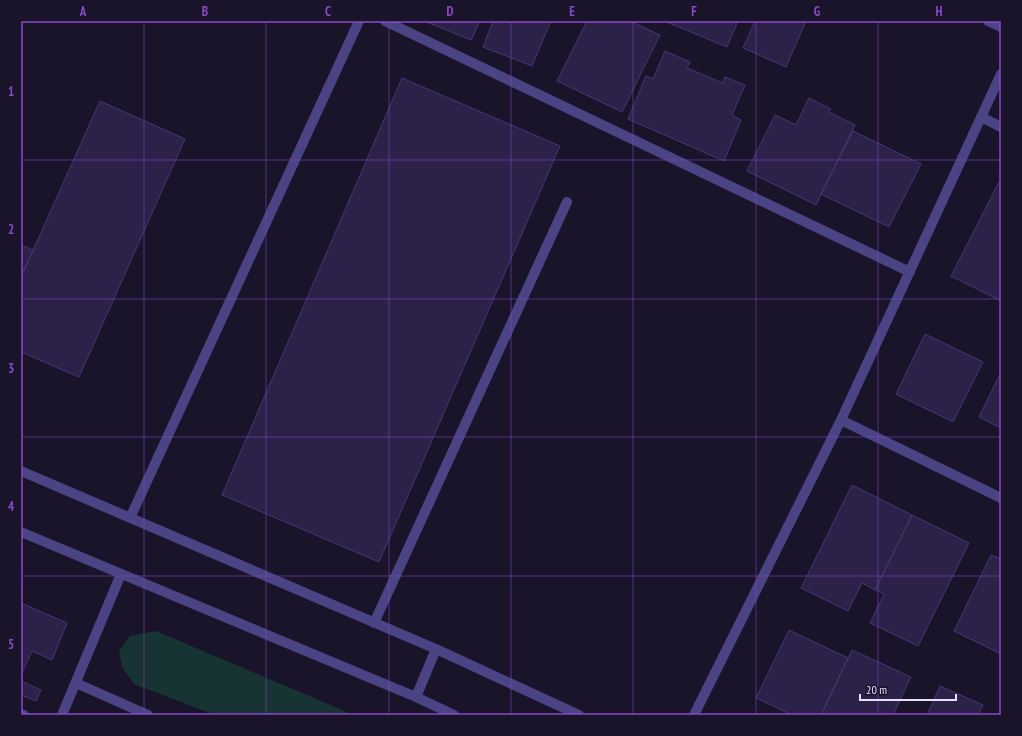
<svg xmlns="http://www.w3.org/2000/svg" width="1022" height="736" font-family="'PT Sans Narrow',sans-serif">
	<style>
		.green { fill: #183333 }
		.building { fill: #2c2249; stroke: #463673 }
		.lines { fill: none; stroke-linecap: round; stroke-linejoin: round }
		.minor { stroke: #4a4484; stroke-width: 10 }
		.grid { fill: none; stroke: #8b47c8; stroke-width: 1; stroke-opacity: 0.55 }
		.neatline { fill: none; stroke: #8b47c8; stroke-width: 1.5 }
		.grid-label { font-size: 13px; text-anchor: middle; font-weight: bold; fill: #8b47c8 }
	</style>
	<rect width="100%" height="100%" fill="#19142a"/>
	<path class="green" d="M 156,631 L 354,715 L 215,715 L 134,684 L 122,667 L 119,651 L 130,636 Z"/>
	<path class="building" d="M 424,21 L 480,21 L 471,40 Z
		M 493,21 L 551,21 L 532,66 L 483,47 Z
		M 587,21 L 630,21 L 660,35 L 622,112 L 557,81 Z
		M 664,21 L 738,21 L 727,47 Z
		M 755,21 L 806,21 L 786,67 L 743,48 Z
		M 665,51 L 690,62 L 687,68 L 723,83 L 725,77 L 745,85 L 732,115 L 741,120 L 724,161 L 628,119 L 646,76 L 653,79 Z
		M 402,78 L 560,146 L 379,562 L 222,495 Z
		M 809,98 L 831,109 L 829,112 L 855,125 L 816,205 L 747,171 L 775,115 L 796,125 Z
		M 100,101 L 185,139 L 79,377 L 21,352 L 21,277 Z
		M 853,131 L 921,164 L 889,227 L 821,194 Z
		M 999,182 L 1001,183 L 1001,301 L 951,276 Z
		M 21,245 L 33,250 L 21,277 Z
		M 925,334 L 983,362 L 953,422 L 896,394 Z
		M 1001,372 L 1001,428 L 979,417 Z
		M 852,485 L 912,515 L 875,590 L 862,583 L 848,611 L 801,588 Z
		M 912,515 L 969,543 L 918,646 L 870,623 L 884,594 L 875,590 Z
		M 991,555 L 1001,559 L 1001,654 L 954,631 Z
		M 21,603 L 67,623 L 52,660 L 32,651 L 21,675 Z
		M 789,630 L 848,658 L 821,715 L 792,715 L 756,698 Z
		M 852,650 L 911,677 L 893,715 L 821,715 Z
		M 21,681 L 41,690 L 36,701 L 21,695 Z
		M 940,686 L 983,705 L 978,715 L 927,715 Z"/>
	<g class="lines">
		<path class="minor" d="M 385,21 L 910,272
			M 988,21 L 1001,27
			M 981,117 L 1001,127
			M 841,420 L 1001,498
			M 21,471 L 436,649 L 579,715
			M 130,518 L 359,21
			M 21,532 L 416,697 L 454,715
			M 374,623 L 567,202
			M 76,683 L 148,715
			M 416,697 L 436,649
			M 21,714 L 24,715
			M 62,715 L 121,574
			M 694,715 L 841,420 L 1001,74"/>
	</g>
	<path class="grid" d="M 144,21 L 144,715M 266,21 L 266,715M 389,21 L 389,715M 511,21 L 511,715M 633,21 L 633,715M 756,21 L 756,715M 878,21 L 878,715M 21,160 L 1001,160M 21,299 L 1001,299M 21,437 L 1001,437M 21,576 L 1001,576"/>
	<rect width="1022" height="736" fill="none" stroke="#19142a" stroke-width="44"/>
	<path d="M860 694v6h96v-6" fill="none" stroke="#e5e0fc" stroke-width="2"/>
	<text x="866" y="694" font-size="12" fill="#e5e0fc" stroke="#19142a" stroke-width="3" paint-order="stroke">20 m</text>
	<rect x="22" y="22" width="978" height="692" class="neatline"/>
	<g class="grid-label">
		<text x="83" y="16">A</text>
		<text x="205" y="16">B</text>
		<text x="328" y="16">C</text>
		<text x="450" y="16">D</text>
		<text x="572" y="16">E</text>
		<text x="694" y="16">F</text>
		<text x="817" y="16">G</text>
		<text x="939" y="16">H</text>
		<text x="11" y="96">1</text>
		<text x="11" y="234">2</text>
		<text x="11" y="373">3</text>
		<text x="11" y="511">4</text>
		<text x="11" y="649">5</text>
	</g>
</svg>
